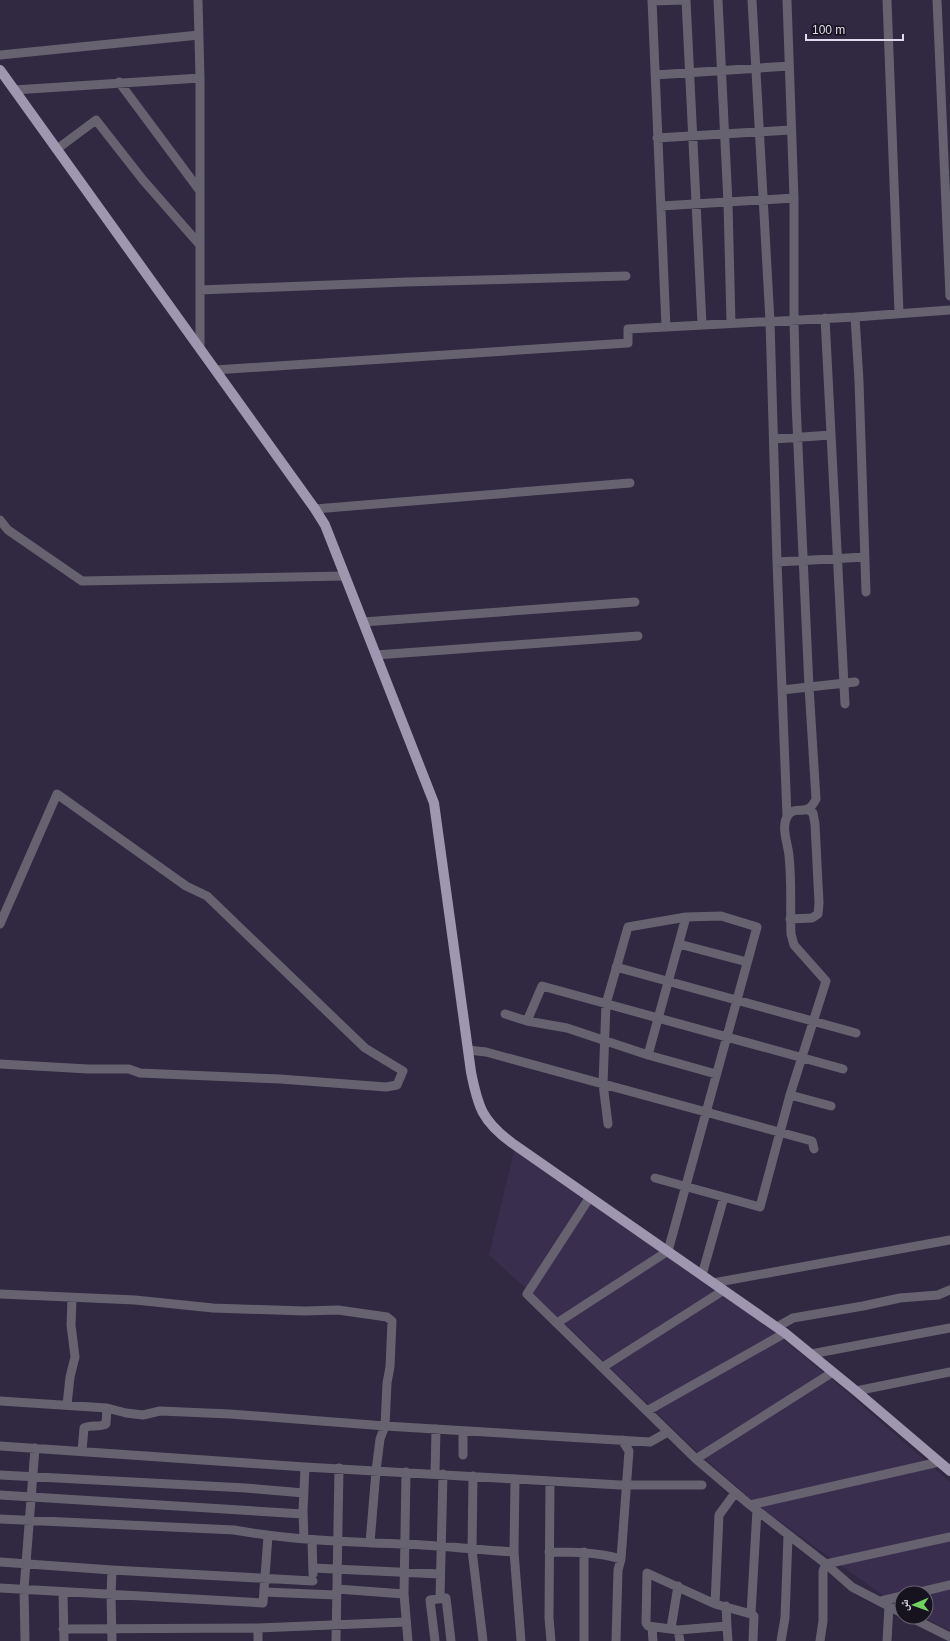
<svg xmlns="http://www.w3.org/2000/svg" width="950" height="1641" font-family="Arial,'Noto Naskh Arabic',sans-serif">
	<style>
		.built { fill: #3a2e4e }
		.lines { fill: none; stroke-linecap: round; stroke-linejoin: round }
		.minor { stroke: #66626f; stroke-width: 9 }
		.major { stroke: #9f96b0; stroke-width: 10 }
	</style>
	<rect width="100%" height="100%" fill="#312841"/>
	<path class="built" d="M 515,1147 L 757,1318 L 834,1381 L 950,1482 L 950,1631 L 924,1617 L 926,1617 L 926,1593 L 902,1593 L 902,1605 L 882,1595 L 761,1508 L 695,1450 L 578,1336 L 489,1255 Z"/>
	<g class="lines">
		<path class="minor" d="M 198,0 L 200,78 L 200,348
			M 652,0 L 666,327 L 855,317 L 950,310
			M 686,0 L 702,324
			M 718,0 L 728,203 L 731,323
			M 752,0 L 770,321 L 777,562 L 787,816
			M 887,0 L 899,313
			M 937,0 L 950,296
			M 652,1 L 686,0
			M 0,55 L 199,35
			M 655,75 L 789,66
			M 119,82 L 200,191
			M 14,90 L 200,78
			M 657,138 L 791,130
			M 57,149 L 96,120 L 143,180 L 200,245
			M 661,206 L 794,198
			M 200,290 L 406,282 L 626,276
			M 855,317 L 859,381 L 866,592
			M 825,318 L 845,704
			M 215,370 L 628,343 L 628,329 L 666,327
			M 774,439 L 831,435
			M 315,509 L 630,483
			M 0,520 L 8,530 L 82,581 L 345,576
			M 777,562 L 865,557
			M 363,622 L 635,602
			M 376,655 L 638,636
			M 782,690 L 809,687 L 796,403 L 794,320 L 794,198 L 787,0
			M 790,919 L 812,918 L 818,914 L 819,903 L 815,824 L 813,813 L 808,810
			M 0,924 L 57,794 L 186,886 L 207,896 L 365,1048 L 403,1071 L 397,1085 L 386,1087 L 280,1079 L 140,1073 L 129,1069 L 88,1069 L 0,1064
			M 679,944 L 747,962
			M 616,967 L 856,1033
			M 505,1014 L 527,1021 L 567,1028 L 648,1055 L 716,1074
			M 527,1021 L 542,986 L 843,1069
			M 468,1050 L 486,1052 L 812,1141 L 814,1149
			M 648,1055 L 686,917
			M 790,1095 L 831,1106
			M 655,1178 L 760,1207 L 790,1095 L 826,981 L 794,945 L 791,934 C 790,908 792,882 789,856 C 788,844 781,828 787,817 C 794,803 807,819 816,799 L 809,687 L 855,682
			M 590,1197 L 527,1294 L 696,1459 L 750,1505 L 826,1564 L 852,1587 L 902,1613
			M 702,1275 L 724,1197
			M 713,1283 L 950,1240
			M 0,1294 L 135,1300 L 213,1308 L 304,1311 L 338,1310 L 387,1317 L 392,1321 L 390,1367 L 387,1383 L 385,1426 L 380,1439 L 376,1471 L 370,1543
			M 557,1323 L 668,1251 L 757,927 L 721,916 L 686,917 L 628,927 L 606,1004 L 603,1084 L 608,1124
			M 777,1327 L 793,1318 L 863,1306 L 900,1298 L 938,1295 L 950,1290
			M 811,1354 L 950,1328
			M 603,1367 L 724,1290
			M 856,1391 L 950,1372
			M 0,1401 L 107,1408 L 126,1413 L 143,1415 L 160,1411 L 230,1414 L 385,1426 L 650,1442 L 668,1432
			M 67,1405 L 70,1377 L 75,1357 L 71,1325 L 72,1298
			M 647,1411 L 785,1333
			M 0,1446 L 305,1467 L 620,1485 L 702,1485
			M 82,1451 L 84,1428 C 91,1424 98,1428 106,1424 L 107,1408
			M 463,1455 L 463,1431
			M 696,1459 L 833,1372
			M 406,1472 L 404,1594 L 408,1641
			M 435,1474 L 436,1429
			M 0,1475 L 246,1488 L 304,1493
			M 473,1476 L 472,1550 L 483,1641
			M 515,1479 L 514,1552 L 521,1641
			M 550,1481 L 549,1618 L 551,1641
			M 0,1495 L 303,1514
			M 750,1505 L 939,1462
			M 0,1519 L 234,1530 C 296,1541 359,1542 422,1545 C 453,1547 483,1550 514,1552
			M 304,1539 L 303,1511 L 305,1467
			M 312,1540 L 313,1574
			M 549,1552 C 574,1552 597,1552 621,1559
			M 0,1562 L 112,1570 L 313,1581
			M 313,1568 L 440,1574
			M 112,1570 L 111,1595 L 112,1641
			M 0,1588 L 263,1603 L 268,1536
			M 337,1589 L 404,1594
			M 63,1592 L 64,1641
			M 264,1592 L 336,1595
			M 916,1593 L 950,1585
			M 440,1598 L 443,1474
			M 881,1601 L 902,1596
			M 715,1604 L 719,1515 L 735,1493
			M 726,1606 L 727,1626 L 678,1630 L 648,1626 L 646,1623 L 647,1573 L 715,1604 L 751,1614
			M 910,1617 L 950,1637
			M 727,1626 L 728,1641
			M 652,1627 L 653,1641
			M 258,1628 L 258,1641
			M 671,1628 L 678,1586
			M 63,1629 L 258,1628 L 405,1622
			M 678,1630 L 680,1641
			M 25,1641 L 24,1589 L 35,1448
			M 336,1641 L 339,1468
			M 435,1641 L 430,1600 L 446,1598 L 451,1641
			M 584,1641 L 584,1552
			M 616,1641 L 618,1570 L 621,1559 L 629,1451 L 622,1440
			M 753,1641 L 754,1616 L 751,1614 L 757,1510
			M 781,1641 L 785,1618 L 788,1536
			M 820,1641 L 823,1621 L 823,1571 L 826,1564 L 950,1537
			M 887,1641 L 889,1606"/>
		<path class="major" d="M 0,70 L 315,509 L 325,525 L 434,803 L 471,1072 C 478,1107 482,1121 512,1143 L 785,1333 L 856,1391 L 950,1471"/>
	</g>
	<g transform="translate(914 1605) rotate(268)"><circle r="19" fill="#17131e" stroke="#676370"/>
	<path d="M0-3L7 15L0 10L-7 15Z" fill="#72d25e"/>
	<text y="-6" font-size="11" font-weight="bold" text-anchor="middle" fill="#e0dbec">ش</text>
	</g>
	<path d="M806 34v6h97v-6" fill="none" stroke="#e0dbec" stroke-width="2"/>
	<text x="812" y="34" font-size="12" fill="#e0dbec" stroke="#17131e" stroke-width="3" paint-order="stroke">100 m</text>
</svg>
